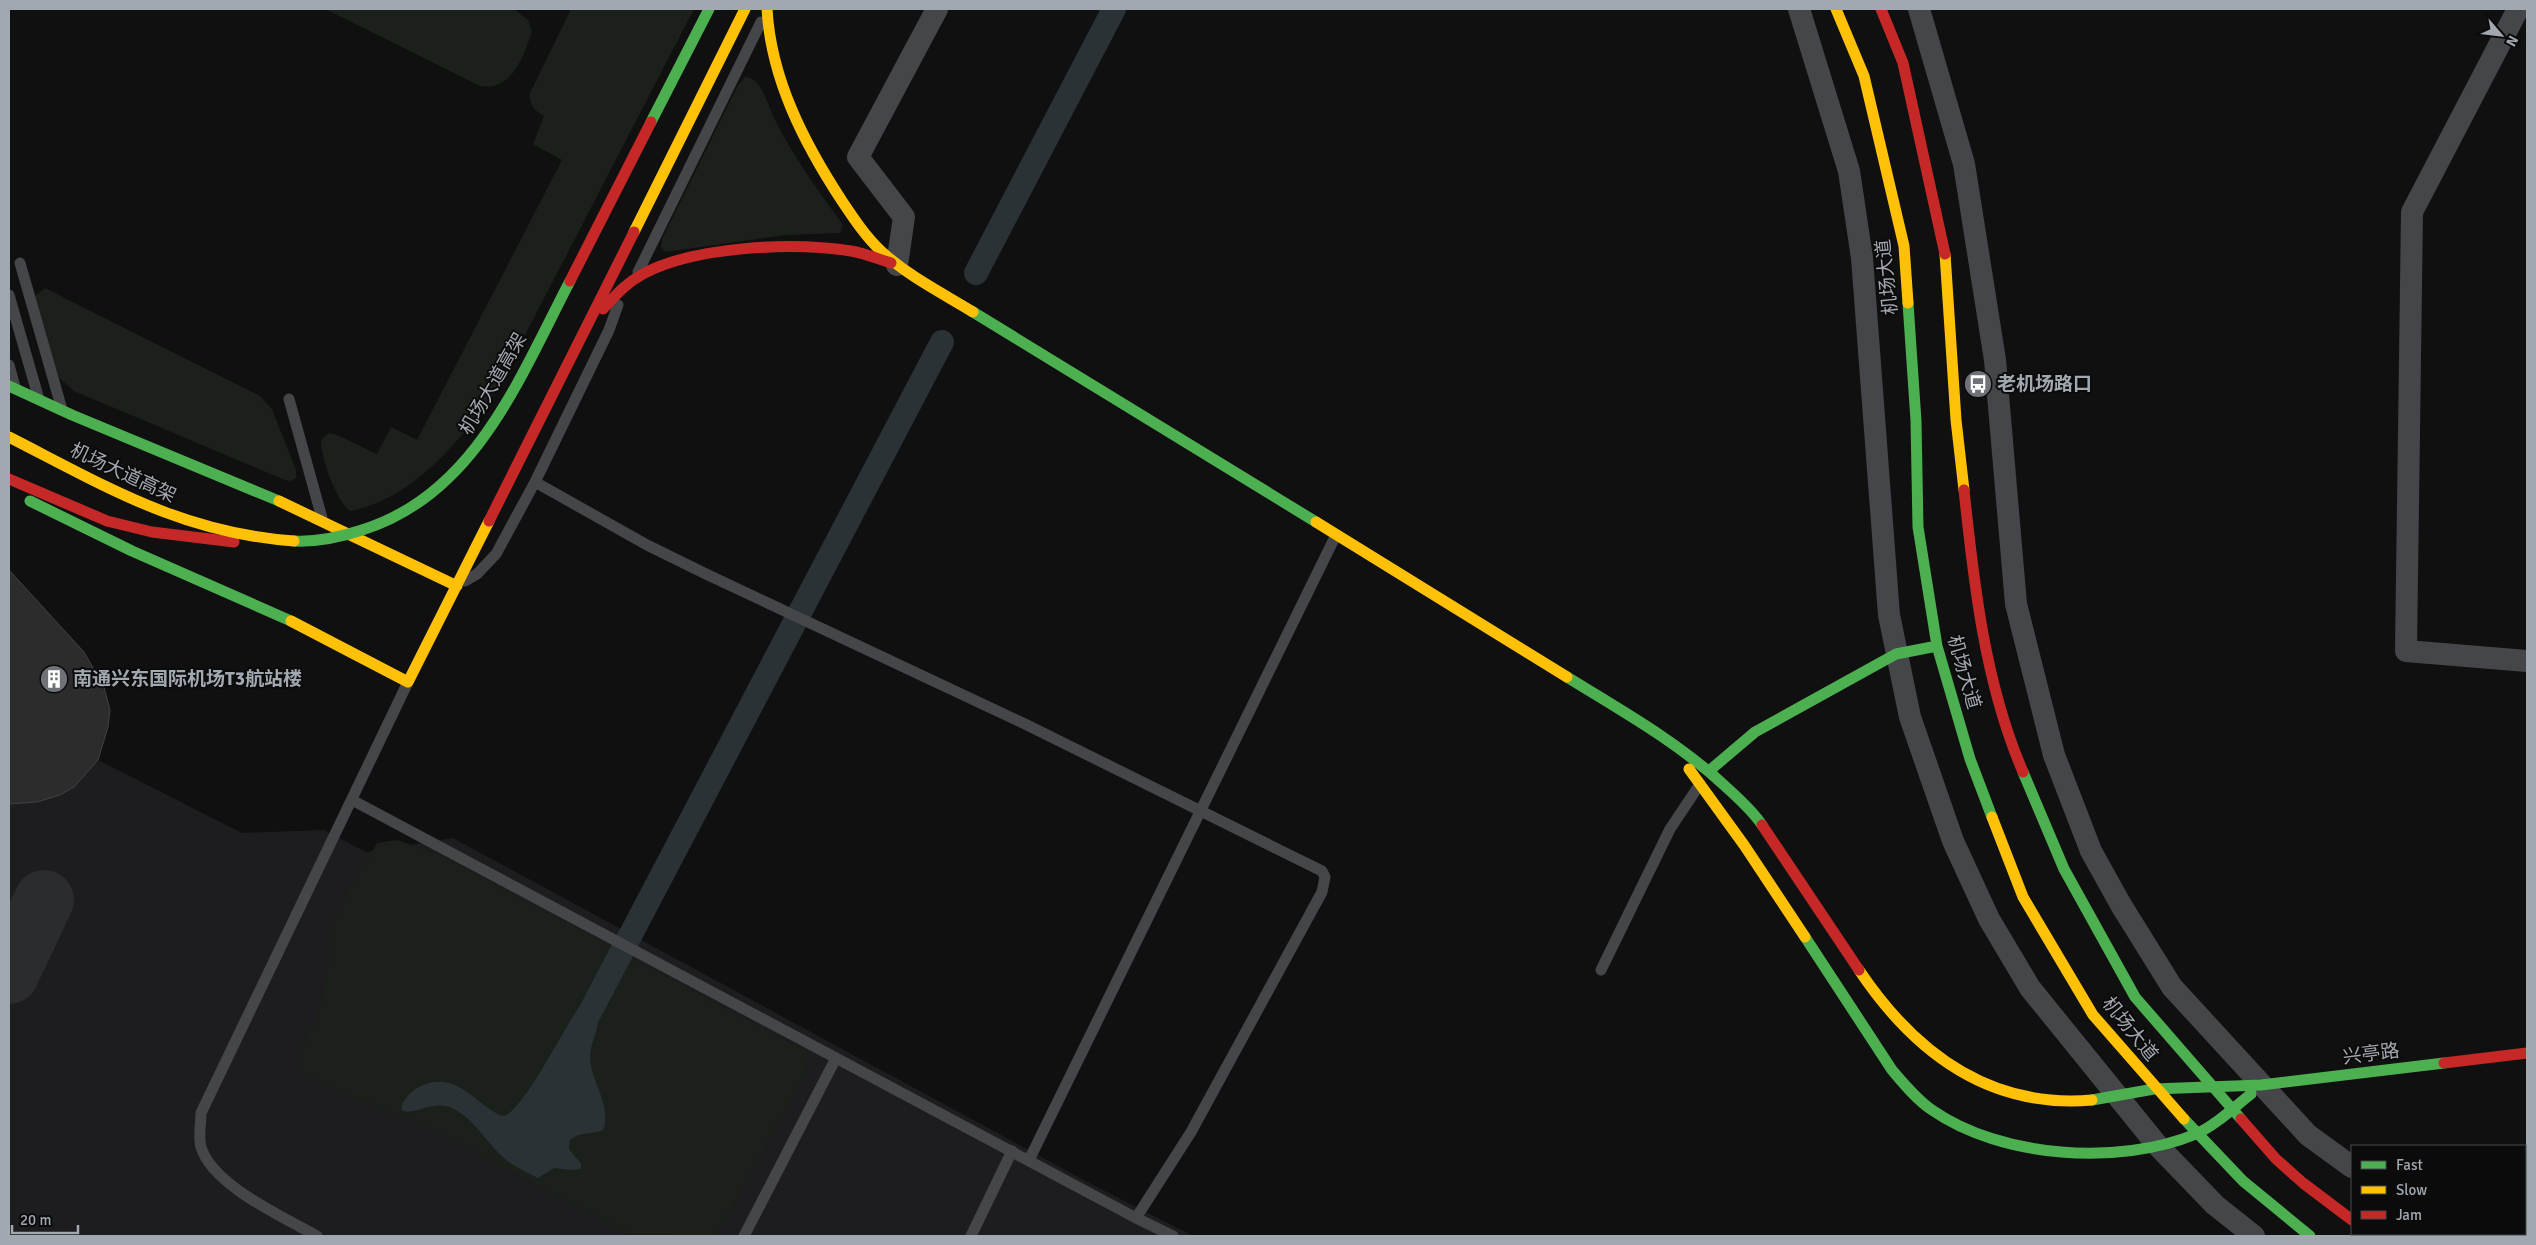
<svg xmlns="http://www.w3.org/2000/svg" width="2536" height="1245" font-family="Signika,'Noto Sans SC',sans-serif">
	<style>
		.built { fill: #1d1d1f }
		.green { fill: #1b201b }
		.water { fill: #2a3236 }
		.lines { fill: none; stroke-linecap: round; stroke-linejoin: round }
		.canal { stroke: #2a3236; stroke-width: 24 }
		.taxiway { stroke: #2b2c2d; stroke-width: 60 }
		.building { fill: #2c2c2d; stroke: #404144 }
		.lane { stroke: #444649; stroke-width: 11 }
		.street { stroke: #444649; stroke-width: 22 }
		.fast { stroke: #4caf50; stroke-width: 11 }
		.slow { stroke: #ffc107; stroke-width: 11 }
		.jam { stroke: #c62828; stroke-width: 11 }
		.fast-bridge { stroke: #4caf50; stroke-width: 11 }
		.slow-bridge { stroke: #ffc107; stroke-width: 11 }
		.jam-bridge { stroke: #c62828; stroke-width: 11 }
		.labels { text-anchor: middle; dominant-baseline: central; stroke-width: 4; stroke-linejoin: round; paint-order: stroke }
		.street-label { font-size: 19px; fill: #a2a8b0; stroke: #0b0b0c }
		.poi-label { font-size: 19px; font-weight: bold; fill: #a2a8b0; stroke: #0b0b0c; text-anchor: start }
	</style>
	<rect width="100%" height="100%" fill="#101011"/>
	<path class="built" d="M 9,571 L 84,652 L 104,687 L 110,710 L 98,760 L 242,833 L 324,830 L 366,852 L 453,838 L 1093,1185 L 1193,1236 L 9,1236 Z"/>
	<path class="green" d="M 325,9 L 514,9 L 528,20 L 532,31 C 524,56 512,92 480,86 Z
		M 571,9 L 694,9 L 496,391 C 460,440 414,499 350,511 C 336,500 321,459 321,440 L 328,433 L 335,434 L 377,454 L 391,427 L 417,440 L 562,160 L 533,144 L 544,116 C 534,110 529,105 530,93 Z
		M 745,77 C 762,77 769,109 776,122 C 795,159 819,192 843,225 L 840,233 L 786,235 L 665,252 L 661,247 L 662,239 L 738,85 Z
		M 45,288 L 260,396 L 272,409 L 296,470 L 296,478 L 290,481 L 285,480 L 74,391 L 59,378 L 55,368 L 35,296 Z
		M 398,840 L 447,858 L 807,1052 L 804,1075 L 716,1236 L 629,1234 L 452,1140 L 405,1118 L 331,1089 L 305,1074 L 298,1055 L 321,1006 L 328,965 L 329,934 L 349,888 L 377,843 Z"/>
	<path class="water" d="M 582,1003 L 593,1004 C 606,1024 589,1039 590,1060 C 592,1083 612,1107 603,1130 C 591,1135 580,1131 570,1140 L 569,1149 L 581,1164 L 581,1169 L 571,1170 L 554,1168 L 538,1178 C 527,1172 514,1167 504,1158 C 487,1143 475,1120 454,1109 C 431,1098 416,1117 402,1110 L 402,1104 C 408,1094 415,1088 426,1084 C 459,1073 475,1104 502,1116 C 521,1117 567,1021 582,1003 Z"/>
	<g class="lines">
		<path class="canal" d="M 976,273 L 1114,9
			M 589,1014 L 942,342"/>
		<path class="taxiway" d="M 9,974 L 44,900"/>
	</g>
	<path class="building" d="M 9,570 L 84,652 L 104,687 L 110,710 L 108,727 L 98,760 L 74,787 L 60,795 L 37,802 L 9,804 Z"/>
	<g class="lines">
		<path class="lane" d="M 20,263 L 61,406
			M 638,272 L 761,22
			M 9,295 L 38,396
			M 9,365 L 15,387
			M 289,399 L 322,518
			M 535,482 L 647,545 L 706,574 L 1025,724 L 1322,871 L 1325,877 L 1322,892 L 1191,1132 L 1136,1218
			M 465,581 L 477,574 L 496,554 L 535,482 L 609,330 L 618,305
			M 352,800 L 1136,1218 L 1173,1236
			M 1601,970 L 1670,829 L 1700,784
			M 1029,1160 L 1336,535
			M 317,1236 C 283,1217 212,1185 201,1147 C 198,1137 201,1123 201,1113 L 408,682
			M 744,1236 L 836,1058
			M 971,1236 L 1012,1151"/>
		<path class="street" d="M 1799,9 L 1849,171 L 1862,258 L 1889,615 L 1910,717 L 1953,841 L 1989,919 L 2030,988 L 2158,1146 L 2215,1205 L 2254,1236
			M 1919,9 L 1964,164 L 1995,360 L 2016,604 L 2054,755 L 2091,851 L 2121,905 L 2172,987 L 2308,1135 L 2352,1167
			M 2518,9 L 2412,212 L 2406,651 L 2527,661
			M 897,265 L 904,217 L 858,157 L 937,9
			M 2456,1234 L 2460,1236"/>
		<path class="fast" d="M 1908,303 L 1916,421 L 1918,527 L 1937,646 L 1970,759 L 1992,817
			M 973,312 L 1316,522
			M 9,386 L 72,415 L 279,501
			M 30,501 L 132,551 L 291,621
			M 1567,677 C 1622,711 1678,742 1725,786 C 1739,799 1752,810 1762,825
			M 1709,771 L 1755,732 L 1896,654 L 1937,646
			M 2023,772 L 2064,869 L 2135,997 L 2241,1119
			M 1805,937 L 1892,1070 C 1904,1084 1917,1100 1932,1110 C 2001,1158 2119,1166 2196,1134 C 2216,1125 2233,1108 2251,1094
			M 2092,1100 L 2154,1089 L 2261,1085 L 2444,1063
			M 2184,1119 L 2243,1181 L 2310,1236"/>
		<path class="slow" d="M 767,9 C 771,79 804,143 842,201 C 854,219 866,237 881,251 C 908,276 942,293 973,312
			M 1836,9 L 1864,76 L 1904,246 L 1908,303
			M 634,232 L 745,9
			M 1945,254 L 1956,420 L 1964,490
			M 279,501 L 457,586
			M 1316,522 L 1567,677
			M 291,621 L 408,682 L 489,521
			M 1689,769 L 1744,845 L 1805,937
			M 1992,817 L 2023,897 L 2093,1015 L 2184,1119
			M 1859,970 C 1914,1052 1988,1109 2092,1100
			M 2371,1234 L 2374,1236"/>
		<path class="jam" d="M 1881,9 L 1903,63 L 1945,254
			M 603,309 C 616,295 626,283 643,274 C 695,246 793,242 851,251 C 864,253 878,259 891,263
			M 9,479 L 107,521 L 152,532 L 234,542
			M 1964,490 C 1974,585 1985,684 2023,772
			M 489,521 L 634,232
			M 1762,825 L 1859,970
			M 2444,1063 L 2527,1053
			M 2241,1119 L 2276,1159 L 2303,1183 L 2352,1220"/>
		<path class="fast-bridge" d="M 651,122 L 709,9
			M 294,541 C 317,542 341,537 362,530 C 475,495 520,377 570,281"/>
		<path class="slow-bridge" d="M 9,437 C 107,487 182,533 294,541"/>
		<path class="jam-bridge" d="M 570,281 L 651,122"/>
	</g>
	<defs>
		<symbol id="bus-disc" viewBox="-11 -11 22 22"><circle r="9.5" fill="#6f7378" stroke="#0b0b0c"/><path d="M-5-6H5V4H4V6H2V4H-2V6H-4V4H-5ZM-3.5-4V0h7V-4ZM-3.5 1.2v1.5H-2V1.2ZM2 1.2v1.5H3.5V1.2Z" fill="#fff"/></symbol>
		<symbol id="building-disc" viewBox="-11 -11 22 22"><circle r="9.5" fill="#6f7378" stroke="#0b0b0c"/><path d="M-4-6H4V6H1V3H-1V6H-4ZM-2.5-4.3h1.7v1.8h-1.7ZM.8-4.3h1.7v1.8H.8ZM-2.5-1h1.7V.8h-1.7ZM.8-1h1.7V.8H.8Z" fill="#fff"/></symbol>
	</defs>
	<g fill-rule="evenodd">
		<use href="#bus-disc" x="1962" y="368" width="32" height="32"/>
		<use href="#building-disc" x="38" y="663" width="32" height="32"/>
	</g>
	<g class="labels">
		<g class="street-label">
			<text transform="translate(1887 277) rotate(-96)">机场大道</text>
			<text transform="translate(493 384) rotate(-60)">机场大道高架</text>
			<text transform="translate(123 473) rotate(25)">机场大道高架</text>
			<text transform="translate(1964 672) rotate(74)">机场大道</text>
			<text transform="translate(2130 1029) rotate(51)">机场大道</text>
			<text transform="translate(2371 1054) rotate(-7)">兴亭路</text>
		</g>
		<g class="poi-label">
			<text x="1997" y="384">老机场路口</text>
			<text x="73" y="679">南通兴东国际机场T3航站楼</text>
		</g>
	</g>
	<rect width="2536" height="1245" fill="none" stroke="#a2a8b0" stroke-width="20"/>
	<rect x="2351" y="1145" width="175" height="90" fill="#0b0b0c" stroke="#474a4e"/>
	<rect x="2361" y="1161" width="25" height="8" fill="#4caf50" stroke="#474a4e"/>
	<text x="2396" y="1170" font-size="15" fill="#a2a8b0">Fast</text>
	<rect x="2361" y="1186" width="25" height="8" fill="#ffc107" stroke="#474a4e"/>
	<text x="2396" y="1195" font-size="15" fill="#a2a8b0">Slow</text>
	<rect x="2361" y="1211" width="25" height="8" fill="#c62828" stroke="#474a4e"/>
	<text x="2396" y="1220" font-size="15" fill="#a2a8b0">Jam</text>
	<g transform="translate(2501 35) rotate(118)" stroke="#0b0b0c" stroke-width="4" paint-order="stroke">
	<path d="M0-4L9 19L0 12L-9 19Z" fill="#a2a8b0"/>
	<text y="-8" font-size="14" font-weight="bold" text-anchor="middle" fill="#a2a8b0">N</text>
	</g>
	<path d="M12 1225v8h66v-8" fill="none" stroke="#a2a8b0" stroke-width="2.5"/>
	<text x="20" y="1225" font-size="15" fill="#a2a8b0" stroke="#0b0b0c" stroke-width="4" paint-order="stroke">20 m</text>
</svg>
